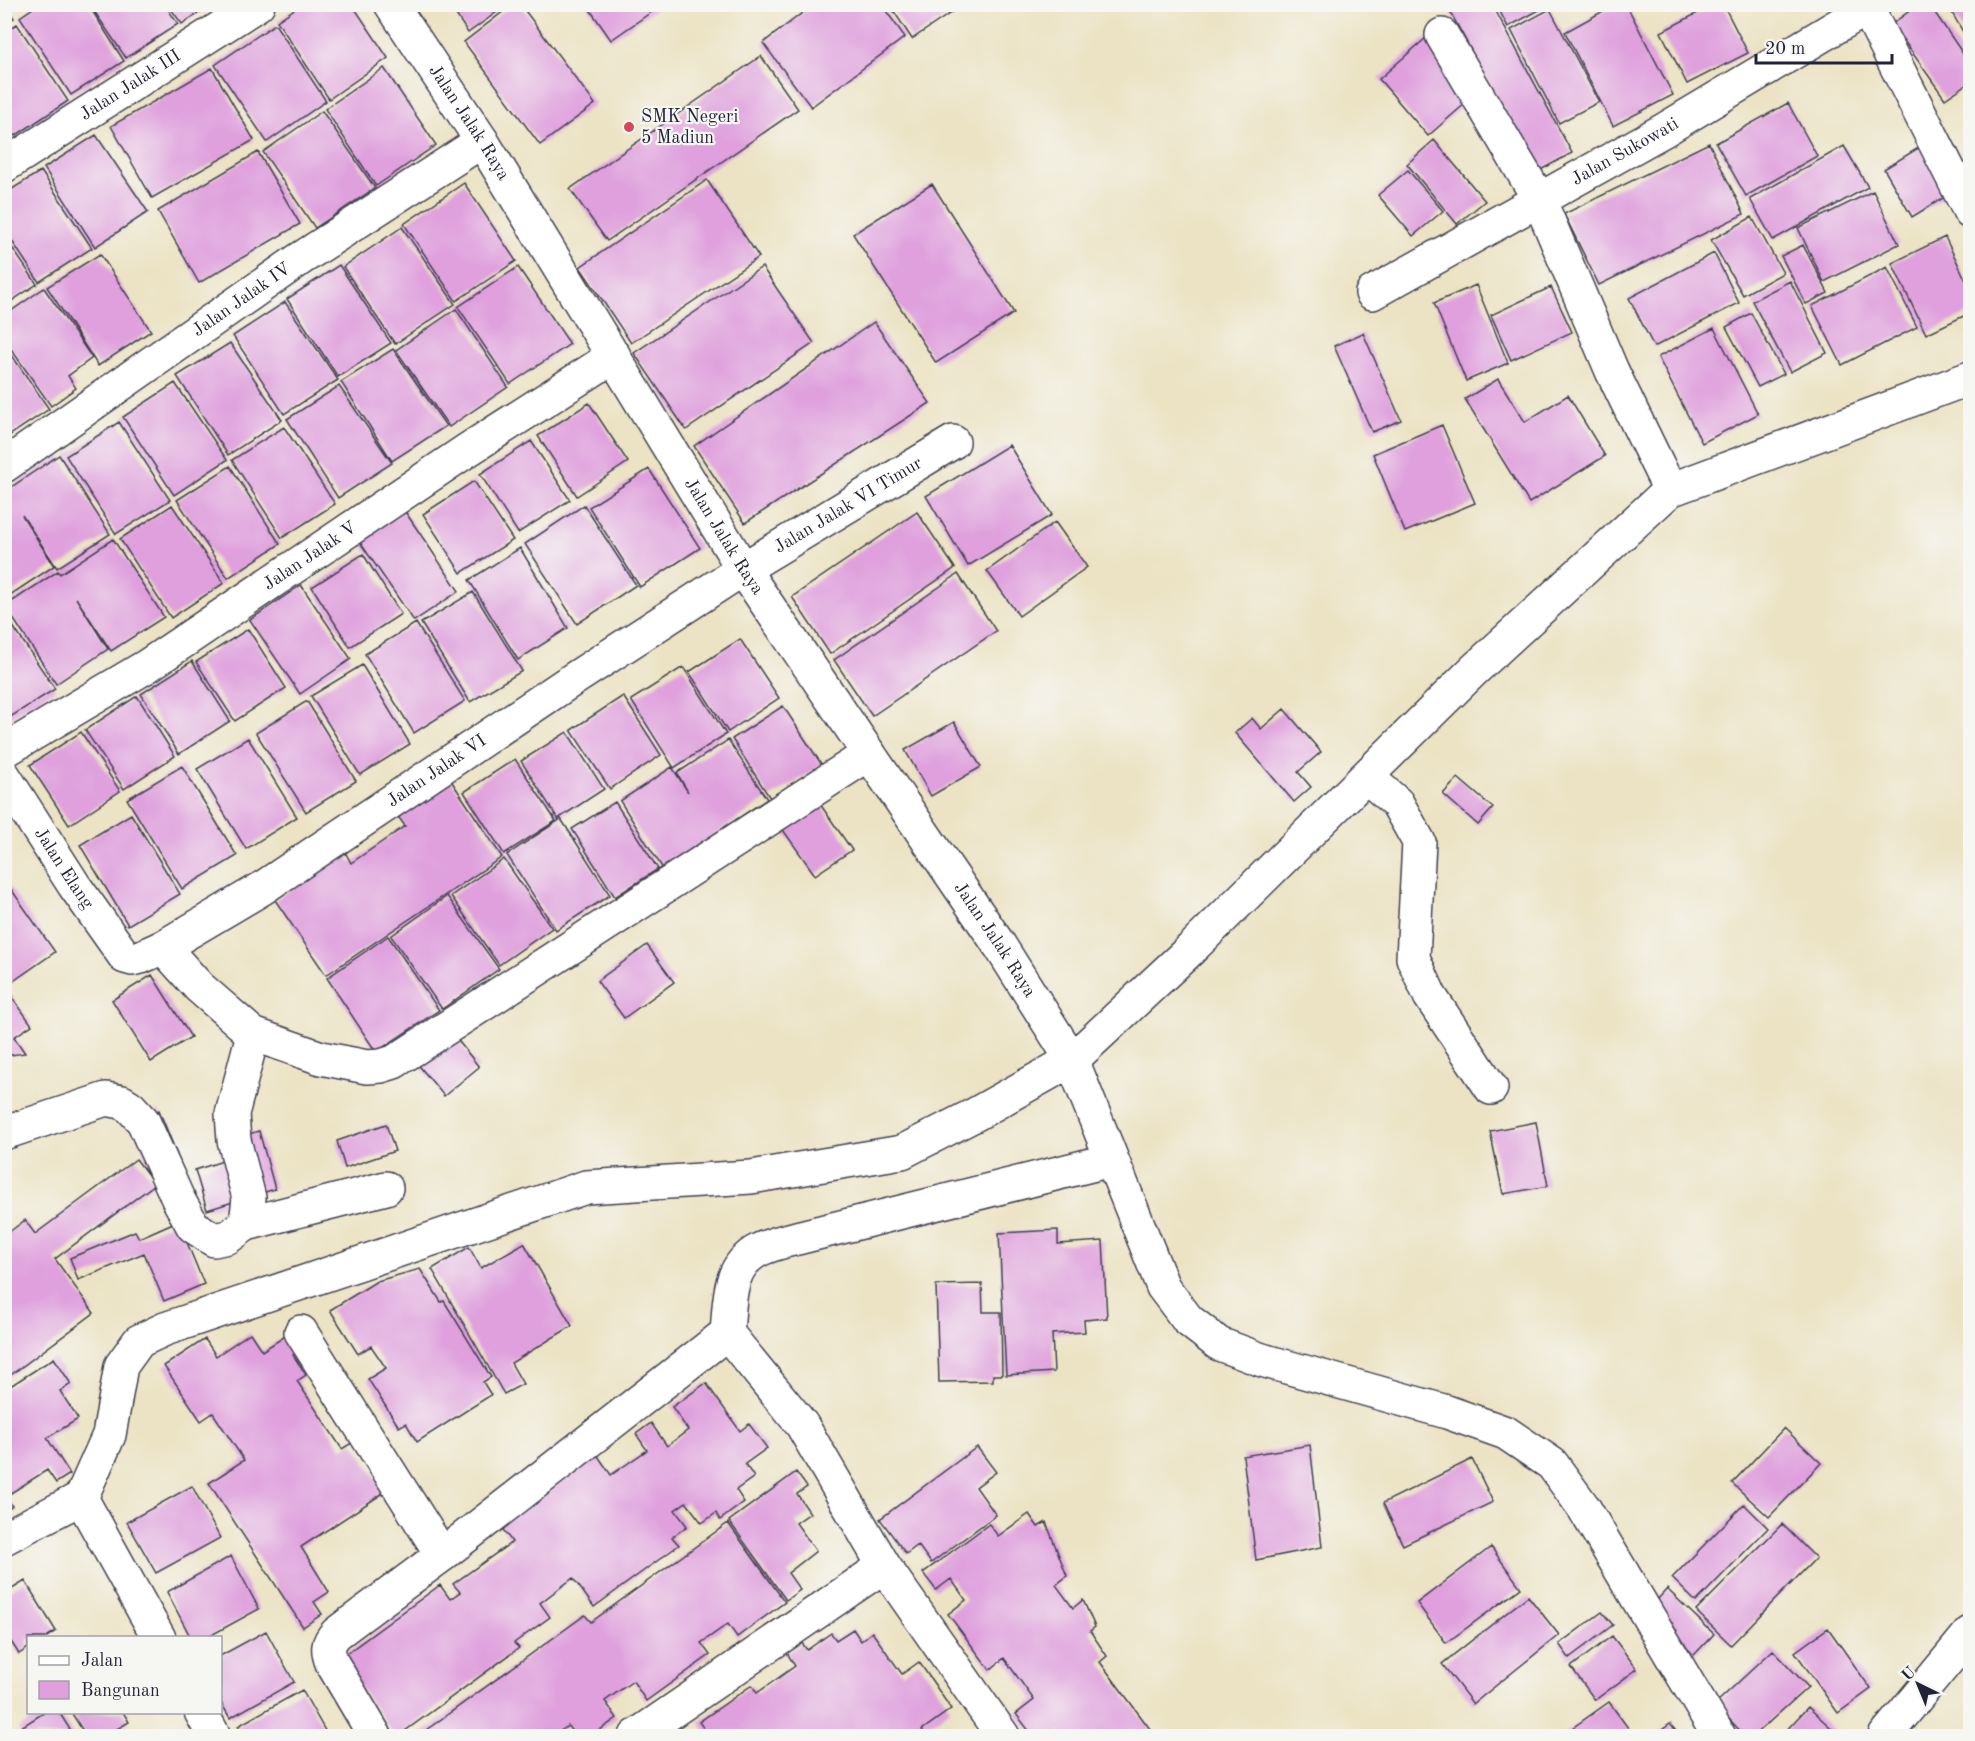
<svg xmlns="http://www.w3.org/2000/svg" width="1975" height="1741" font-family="'Old Standard TT',serif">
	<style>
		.building { fill: #dfa0dd }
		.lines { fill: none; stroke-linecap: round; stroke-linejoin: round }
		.minor-casing { stroke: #403f50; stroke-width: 36 }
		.minor { stroke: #fff; stroke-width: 33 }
		.poi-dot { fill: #d1495b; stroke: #f6f6f2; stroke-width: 2 }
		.labels { text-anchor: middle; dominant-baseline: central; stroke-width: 4.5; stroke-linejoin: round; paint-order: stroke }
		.street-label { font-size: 18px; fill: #22223b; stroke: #f6f6f2 }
		.poi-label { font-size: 18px; fill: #22223b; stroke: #f6f6f2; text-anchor: start }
	</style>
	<rect width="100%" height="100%" fill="#f6f6f2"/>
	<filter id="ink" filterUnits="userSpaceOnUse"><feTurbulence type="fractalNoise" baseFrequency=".0167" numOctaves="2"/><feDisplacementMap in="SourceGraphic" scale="12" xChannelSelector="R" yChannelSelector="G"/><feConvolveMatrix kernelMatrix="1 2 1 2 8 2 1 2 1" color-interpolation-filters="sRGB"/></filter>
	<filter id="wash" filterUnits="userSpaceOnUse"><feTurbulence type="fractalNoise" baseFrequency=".008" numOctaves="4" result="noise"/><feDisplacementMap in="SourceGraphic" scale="24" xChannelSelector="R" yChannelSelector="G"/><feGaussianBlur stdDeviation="1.35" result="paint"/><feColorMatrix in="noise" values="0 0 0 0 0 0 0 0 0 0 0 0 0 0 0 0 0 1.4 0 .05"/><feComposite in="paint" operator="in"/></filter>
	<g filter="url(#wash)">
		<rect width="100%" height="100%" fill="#ece3c4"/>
		<g id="blocks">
			<path class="building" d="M 4,4 L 14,18 L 4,25 Z
				M 39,4 L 88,4 L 124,61 L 71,95 L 20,17 Z
				M 302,4 L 352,4 L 388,58 L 329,99 L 277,21 Z
				M 449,4 L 508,4 L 468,33 Z
				M 513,4 L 520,4 L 595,104 L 540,145 L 464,42 Z
				M 586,4 L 663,4 L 611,40 Z
				M 814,4 L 881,4 L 905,37 L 811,107 L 763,43 Z
				M 889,4 L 964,4 L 912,39 Z
				M 1446,4 L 1492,4 L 1572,153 L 1537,172 Z
				M 1496,4 L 1550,4 L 1508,27 Z
				M 1616,4 L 1626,4 L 1673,95 L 1613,126 L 1565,32 Z
				M 1715,4 L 1723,4 L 1748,53 L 1687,84 L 1661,32 Z
				M 1919,4 L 1929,4 L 1970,64 L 1970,82 L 1945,99 L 1892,24 Z
				M 1947,4 L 1970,4 L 1970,44 Z
				M 90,5 L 165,5 L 178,24 L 126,58 Z
				M 168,5 L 211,5 L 182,24 Z
				M 1550,9 L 1599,102 L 1559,123 L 1511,30 Z
				M 17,24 L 68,101 L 15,136 L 4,120 L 4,32 Z
				M 275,24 L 326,101 L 267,142 L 215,65 Z
				M 1426,38 L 1475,95 L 1428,136 L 1379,79 Z
				M 761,56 L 798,109 L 607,241 L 570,189 Z
				M 212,68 L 254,140 L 152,198 L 111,126 Z
				M 384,68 L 436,145 L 376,186 L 325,109 Z
				M 1788,103 L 1817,156 L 1746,196 L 1716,143 Z
				M 322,111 L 375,188 L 315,228 L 263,152 Z
				M 96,135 L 148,212 L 95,247 L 44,168 Z
				M 1434,140 L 1485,201 L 1457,224 L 1407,164 Z
				M 1709,143 L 1744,214 L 1599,285 L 1564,214 Z
				M 1844,146 L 1868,187 L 1773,240 L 1750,199 Z
				M 1920,147 L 1948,195 L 1912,217 L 1884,169 Z
				M 258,152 L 300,224 L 199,283 L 158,211 Z
				M 1408,170 L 1443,211 L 1413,236 L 1378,195 Z
				M 41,171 L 92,248 L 39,282 L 4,229 L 4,194 Z
				M 707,180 L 759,257 L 631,343 L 580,267 Z
				M 464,183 L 516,261 L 456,301 L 404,224 Z
				M 932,184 L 1014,313 L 936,363 L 853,234 Z
				M 1873,191 L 1899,244 L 1824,282 L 1798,228 Z
				M 1752,217 L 1783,273 L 1743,295 L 1711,240 Z
				M 402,227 L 455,304 L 395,344 L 343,267 Z
				M 4,236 L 37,284 L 4,306 Z
				M 1945,237 L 1970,289 L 1970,313 L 1926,334 L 1892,263 Z
				M 1803,245 L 1828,293 L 1806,304 L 1781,256 Z
				M 1714,253 L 1739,303 L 1654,347 L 1629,298 Z
				M 100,254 L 151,331 L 98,366 L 47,287 Z
				M 339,265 L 391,343 L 338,377 L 287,299 Z
				M 518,267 L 570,344 L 510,384 L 458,307 Z
				M 762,267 L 814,343 L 686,430 L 634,353 Z
				M 1887,267 L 1917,327 L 1842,365 L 1812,306 Z
				M 1790,281 L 1827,353 L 1790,372 L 1752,301 Z
				M 1476,285 L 1508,363 L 1466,381 L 1434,303 Z
				M 1551,287 L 1572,332 L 1511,360 L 1491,315 Z
				M 44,288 L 92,358 L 68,376 L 76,388 L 51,406 L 4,339 L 4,316 Z
				M 285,302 L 338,380 L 284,414 L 233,336 Z
				M 456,309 L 508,387 L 449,427 L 396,350 Z
				M 1751,313 L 1784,374 L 1758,387 L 1726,327 Z
				M 874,322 L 930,403 L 745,523 L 694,446 Z
				M 1714,328 L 1758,414 L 1702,443 L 1658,357 Z
				M 1363,333 L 1401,420 L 1372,432 L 1334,346 Z
				M 230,343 L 282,420 L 228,455 L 177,376 Z
				M 4,344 L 49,409 L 4,439 Z
				M 393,349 L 446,426 L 392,461 L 341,382 Z
				M 1498,379 L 1525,422 L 1568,395 L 1605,456 L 1529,503 L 1465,399 Z
				M 175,383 L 227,460 L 174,495 L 123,417 Z
				M 339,386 L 392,463 L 338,498 L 287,419 Z
				M 589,403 L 628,462 L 577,496 L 538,436 Z
				M 119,422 L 170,500 L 116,534 L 66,456 Z
				M 1442,425 L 1475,503 L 1405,532 L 1373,454 Z
				M 284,427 L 335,504 L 282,538 L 232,460 Z
				M 531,441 L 570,500 L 518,533 L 480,474 Z
				M 1009,445 L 1052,515 L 968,566 L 926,496 Z
				M 59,455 L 110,534 L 57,568 L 22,515 L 54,566 L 4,599 L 4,492 Z
				M 230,466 L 280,544 L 228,578 L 177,500 Z
				M 649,469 L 700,548 L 640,587 L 589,507 Z
				M 474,481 L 513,540 L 461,573 L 423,514 Z
				M 172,505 L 224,583 L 171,618 L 120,539 Z
				M 584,505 L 636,585 L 577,624 L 525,544 Z
				M 404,510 L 459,591 L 414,621 L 359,541 Z
				M 917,512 L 955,568 L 830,654 L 792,597 Z
				M 1055,522 L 1087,567 L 1019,616 L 987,571 Z
				M 113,539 L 164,617 L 111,651 L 76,598 L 108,649 L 56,684 L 5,606 L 58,571 L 60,574 Z
				M 520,548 L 568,628 L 518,660 L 469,580 Z
				M 363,554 L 401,614 L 350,647 L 312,587 Z
				M 958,574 L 996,631 L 872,716 L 834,660 Z
				M 301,585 L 351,659 L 300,694 L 250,620 Z
				M 473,592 L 522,671 L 470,702 L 421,623 Z
				M 4,613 L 55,689 L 4,721 Z
				M 416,623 L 465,701 L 414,733 L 365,654 Z
				M 248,629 L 286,688 L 235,721 L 196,662 Z
				M 740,639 L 779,698 L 728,732 L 689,672 Z
				M 192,661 L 230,721 L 179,754 L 141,694 Z
				M 362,665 L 410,744 L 360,775 L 311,696 Z
				M 683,667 L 726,734 L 674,768 L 631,700 Z
				M 137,696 L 175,756 L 124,789 L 85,730 Z
				M 623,696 L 661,755 L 610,789 L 571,730 Z
				M 307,701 L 356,781 L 306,812 L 256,733 Z
				M 783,706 L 822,765 L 770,798 L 732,739 Z
				M 1284,709 L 1321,752 L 1298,772 L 1311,787 L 1294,802 L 1235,733 L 1252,718 L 1261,729 Z
				M 954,722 L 981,767 L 931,796 L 905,750 Z
				M 81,732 L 120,791 L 69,825 L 30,765 Z
				M 567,732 L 604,789 L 558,819 L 521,761 Z
				M 248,738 L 297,817 L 246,849 L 197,769 Z
				M 728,740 L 767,799 L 663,869 L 620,801 L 672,767 L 688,792 L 677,773 Z
				M 515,759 L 556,821 L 504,854 L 464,792 Z
				M 182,766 L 237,856 L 182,889 L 127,799 Z
				M 1458,778 L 1493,808 L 1478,825 L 1443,794 Z
				M 450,779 L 502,857 L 326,975 L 275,900 L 345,852 L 351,863 L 405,826 L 397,815 Z
				M 615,802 L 658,869 L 615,897 L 572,829 Z
				M 820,804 L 852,850 L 815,875 L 783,830 Z
				M 131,814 L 180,894 L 128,925 L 80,845 Z
				M 561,819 L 610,895 L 556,930 L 507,855 Z
				M 504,859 L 552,928 L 499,965 L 451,896 Z
				M 4,879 L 55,952 L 5,987 L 32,1025 L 14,1037 L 25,1053 L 4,1056 Z
				M 447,896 L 499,969 L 442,1009 L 391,936 Z
				M 388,936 L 439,1010 L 376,1052 L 327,978 Z
				M 647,945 L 674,982 L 624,1018 L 597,981 Z
				M 152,975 L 191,1037 L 151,1062 L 112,1000 Z
				M 452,1033 L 479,1067 L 444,1096 L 416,1062 Z
				M 159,1110 L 203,1219 L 181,1228 L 204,1284 L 164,1301 L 144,1253 L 78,1280 L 70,1258 L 135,1231 L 139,1238 L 173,1223 L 131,1122 Z
				M 1536,1122 L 1548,1186 L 1503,1194 L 1490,1131 Z
				M 386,1124 L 395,1151 L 345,1168 L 337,1141 Z
				M 259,1131 L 275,1189 L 207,1210 L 195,1170 L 223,1161 L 218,1143 Z
				M 136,1159 L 155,1184 L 55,1259 L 94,1313 L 4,1380 L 4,1236 L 25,1220 L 35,1234 Z
				M 1058,1230 L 1058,1244 L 1103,1241 L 1107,1318 L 1084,1320 L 1085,1332 L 1052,1334 L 1054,1372 L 1006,1375 L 999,1233 Z
				M 524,1243 L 572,1326 L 511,1363 L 523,1384 L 504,1394 L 432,1269 L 469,1247 L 481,1268 Z
				M 420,1269 L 441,1302 L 444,1301 L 491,1377 L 483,1382 L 491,1395 L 417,1442 L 406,1423 L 399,1427 L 368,1379 L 386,1368 L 371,1346 L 358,1354 L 330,1310 L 377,1281 Z
				M 982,1284 L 983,1312 L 1001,1312 L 1002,1375 L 993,1375 L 993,1381 L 939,1382 L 936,1285 Z
				M 250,1333 L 262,1351 L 290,1333 L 300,1350 L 293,1355 L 306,1375 L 297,1381 L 342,1449 L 353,1442 L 385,1492 L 301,1547 L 329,1592 L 314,1602 L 322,1614 L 303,1627 L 209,1483 L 244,1460 L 213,1413 L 201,1421 L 164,1366 L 205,1339 L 216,1356 Z
				M 54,1358 L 71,1384 L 60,1391 L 78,1419 L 47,1438 L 70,1474 L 56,1483 L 47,1470 L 6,1496 L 12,1506 L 4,1511 L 4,1390 Z
				M 706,1383 L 740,1431 L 749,1424 L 767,1448 L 745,1464 L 754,1477 L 736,1490 L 744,1502 L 720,1520 L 716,1513 L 702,1523 L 686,1502 L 675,1510 L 687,1526 L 672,1537 L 679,1545 L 594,1607 L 573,1578 L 540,1603 L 550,1617 L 514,1643 L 519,1648 L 398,1736 L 395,1736 L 339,1659 L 440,1585 L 450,1599 L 460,1592 L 453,1584 L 512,1542 L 499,1524 L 596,1453 L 611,1475 L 647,1450 L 636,1434 L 651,1423 L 667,1446 L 688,1430 L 672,1407 Z
				M 1784,1428 L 1821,1463 L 1769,1517 L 1732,1483 Z
				M 1310,1445 L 1322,1547 L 1256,1560 L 1243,1456 Z
				M 977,1447 L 996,1472 L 976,1487 L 996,1515 L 931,1563 L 918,1545 L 906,1554 L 880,1519 Z
				M 1472,1459 L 1493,1502 L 1403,1545 L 1383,1503 Z
				M 796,1472 L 807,1487 L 797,1494 L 810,1513 L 796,1523 L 816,1551 L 788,1573 L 800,1590 L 786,1600 L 729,1521 Z
				M 192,1486 L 220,1538 L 156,1573 L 127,1522 Z
				M 1744,1504 L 1768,1528 L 1696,1602 L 1672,1578 Z
				M 1029,1514 L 1038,1527 L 1046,1522 L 1067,1576 L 1056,1585 L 1073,1608 L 1083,1600 L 1095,1627 L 1090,1631 L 1107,1656 L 1100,1662 L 1150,1729 L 1142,1736 L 1063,1736 L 1060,1731 L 1053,1736 L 1033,1736 L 1016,1714 L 1034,1700 L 1004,1658 L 990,1670 L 948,1614 L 966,1600 L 951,1579 L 936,1590 L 923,1573 L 989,1524 L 998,1536 Z
				M 728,1523 L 785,1602 L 737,1637 L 728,1624 L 701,1643 L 710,1655 L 646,1701 L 633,1681 L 605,1701 L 617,1718 L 591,1736 L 575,1736 L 568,1726 L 553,1736 L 418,1736 L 585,1615 L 591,1622 Z
				M 1782,1524 L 1816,1558 L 1731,1645 L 1696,1611 Z
				M 1491,1547 L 1521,1588 L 1446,1643 L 1417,1603 Z
				M 231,1556 L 259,1609 L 206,1638 L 191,1638 L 167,1592 Z
				M 25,1581 L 56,1631 L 45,1638 L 28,1638 L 28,1648 L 19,1654 L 4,1631 L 4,1594 Z
				M 1667,1589 L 1714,1634 L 1694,1655 L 1648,1610 Z
				M 1528,1596 L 1559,1635 L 1473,1704 L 1442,1664 Z
				M 1602,1612 L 1613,1625 L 1569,1658 L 1559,1644 Z
				M 1828,1628 L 1871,1689 L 1838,1713 L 1795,1652 Z
				M 853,1629 L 861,1641 L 872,1632 L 902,1674 L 919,1662 L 935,1685 L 951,1709 L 922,1730 L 927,1736 L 702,1736 L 707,1733 L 699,1722 L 752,1685 L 757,1693 L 795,1666 L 787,1653 L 802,1643 L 807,1650 L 831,1633 L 836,1640 Z
				M 266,1631 L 294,1682 L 230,1718 L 220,1701 L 220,1656 Z
				M 1612,1636 L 1637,1669 L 1595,1700 L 1571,1667 Z
				M 1773,1650 L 1808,1687 L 1754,1736 L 1745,1736 L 1715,1704 Z
				M 302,1690 L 328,1736 L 244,1736 L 238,1726 Z
				M 1609,1702 L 1634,1736 L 1561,1736 Z
				M 1808,1707 L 1840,1736 L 1781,1736 Z
				M 45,1712 L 59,1712 L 74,1736 L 22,1736 L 18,1729 Z
				M 71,1712 L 123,1712 L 129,1722 L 105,1736 L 86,1736 Z
				M 1670,1724 L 1680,1736 L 1654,1736 Z"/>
		</g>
	</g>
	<g filter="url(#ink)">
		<use href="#blocks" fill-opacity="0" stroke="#403f50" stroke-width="1.5"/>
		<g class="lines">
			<defs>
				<g id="minor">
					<path id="s1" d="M 391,4 L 482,141 L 743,569 L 1000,946 L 1072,1060 L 1163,1287 L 1188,1320 L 1219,1344 L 1262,1360 L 1447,1412 L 1506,1433 L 1552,1464 L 1584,1508 L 1719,1736"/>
					<path d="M 1865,4 L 1970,212"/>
					<path d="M 1442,35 L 1539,199 L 1612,371 L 1670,490"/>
					<path id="s2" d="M 4,166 L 258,4"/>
					<path id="s3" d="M 1372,293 L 1664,130 L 1874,4"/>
					<path id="s4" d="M 4,466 L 300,259 L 482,141"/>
					<path id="s5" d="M 4,751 L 147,666 L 466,451 L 614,356"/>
					<path id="s6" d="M 4,776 L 74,885 L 125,957 L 132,959 L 141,957 L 163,947 L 261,889 L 566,684 L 743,569 L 953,442"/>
					<path d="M 1367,777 L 1397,803 L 1419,842 L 1413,958 L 1430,996 L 1491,1088"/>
					<path d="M 163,947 L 199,987 L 253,1034 L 321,1058 L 367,1067 L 381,1066 L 394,1062 L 869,754"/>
					<path d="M 4,1133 L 106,1099 L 122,1102 L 130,1107 L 143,1121 L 178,1199 L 193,1226 L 214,1240 L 228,1237 L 246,1224 L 249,1198 L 234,1140 L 232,1114 L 253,1034"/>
					<path d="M 246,1224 L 386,1188"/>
					<path d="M 301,1332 L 442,1555"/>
					<path d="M 81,1498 L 159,1638"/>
					<path d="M 4,1538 L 81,1498 L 109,1435 L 121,1366 L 139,1341 L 165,1329 L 586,1187 L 751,1177 L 902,1152 L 976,1114 L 1072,1060 L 1191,949 L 1473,671 L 1670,490 L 1970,378"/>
					<path d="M 201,1712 L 214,1736"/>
					<path d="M 375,1736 L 332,1663 C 327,1650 327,1643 337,1633 L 442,1555 L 727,1333"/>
					<path d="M 636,1736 L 884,1566"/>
					<path d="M 1003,1736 L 884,1566 L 802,1425 L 727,1333 C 730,1302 727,1266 759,1250 C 773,1243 790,1240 805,1236 L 1111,1160"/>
					<path d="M 1885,1736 L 1970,1633"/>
				</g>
			</defs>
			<use href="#minor" class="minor-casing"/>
			<use href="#minor" class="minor"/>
		</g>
	</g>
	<circle class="poi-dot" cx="629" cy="127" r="6"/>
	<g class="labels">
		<g class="street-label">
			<text stroke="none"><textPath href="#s2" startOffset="150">Jalan Jalak III</textPath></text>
			<text stroke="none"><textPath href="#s1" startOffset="142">Jalan Jalak Raya</textPath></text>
			<text stroke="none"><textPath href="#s3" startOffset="290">Jalan Sukowati</textPath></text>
			<text stroke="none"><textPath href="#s4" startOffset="290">Jalan Jalak IV</textPath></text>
			<text stroke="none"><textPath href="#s6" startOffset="1074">Jalan Jalak VI Timur</textPath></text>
			<text stroke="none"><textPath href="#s1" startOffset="628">Jalan Jalak Raya</textPath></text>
			<text stroke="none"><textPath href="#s5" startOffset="363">Jalan Jalak V</textPath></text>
			<text stroke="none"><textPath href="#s6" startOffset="584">Jalan Jalak VI</textPath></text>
			<text stroke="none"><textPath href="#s6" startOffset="110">Jalan Elang</textPath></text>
			<text stroke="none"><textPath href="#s1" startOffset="1114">Jalan Jalak Raya</textPath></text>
		</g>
		<g class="poi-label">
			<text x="641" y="117">SMK Negeri<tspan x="641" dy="21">5 Madiun</tspan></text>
		</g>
	</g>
	<rect width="1975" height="1741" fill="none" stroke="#f6f6f2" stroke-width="24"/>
	<rect x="27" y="1636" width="195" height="78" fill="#f6f6f2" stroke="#a1a1a9" stroke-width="1.5"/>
	<rect x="39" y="1656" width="30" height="9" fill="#ffffff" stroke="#a1a1a9" stroke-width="1.5"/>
	<text x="81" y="1666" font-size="18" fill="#22223b">Jalan</text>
	<rect x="39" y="1681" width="30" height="18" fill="#dfa0dd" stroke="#a1a1a9" stroke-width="1.5"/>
	<text x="81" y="1696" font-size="18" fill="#22223b">Bangunan</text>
	<g transform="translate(1918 1684) rotate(317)" stroke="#f6f6f2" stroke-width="4.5" paint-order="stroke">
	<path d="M0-4.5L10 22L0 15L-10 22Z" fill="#22223b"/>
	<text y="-9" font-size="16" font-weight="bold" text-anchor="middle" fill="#22223b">U</text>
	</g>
	<path d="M1756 54v9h136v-9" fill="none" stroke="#22223b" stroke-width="3"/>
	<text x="1765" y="54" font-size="18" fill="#22223b" stroke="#f6f6f2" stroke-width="4.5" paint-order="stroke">20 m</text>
</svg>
